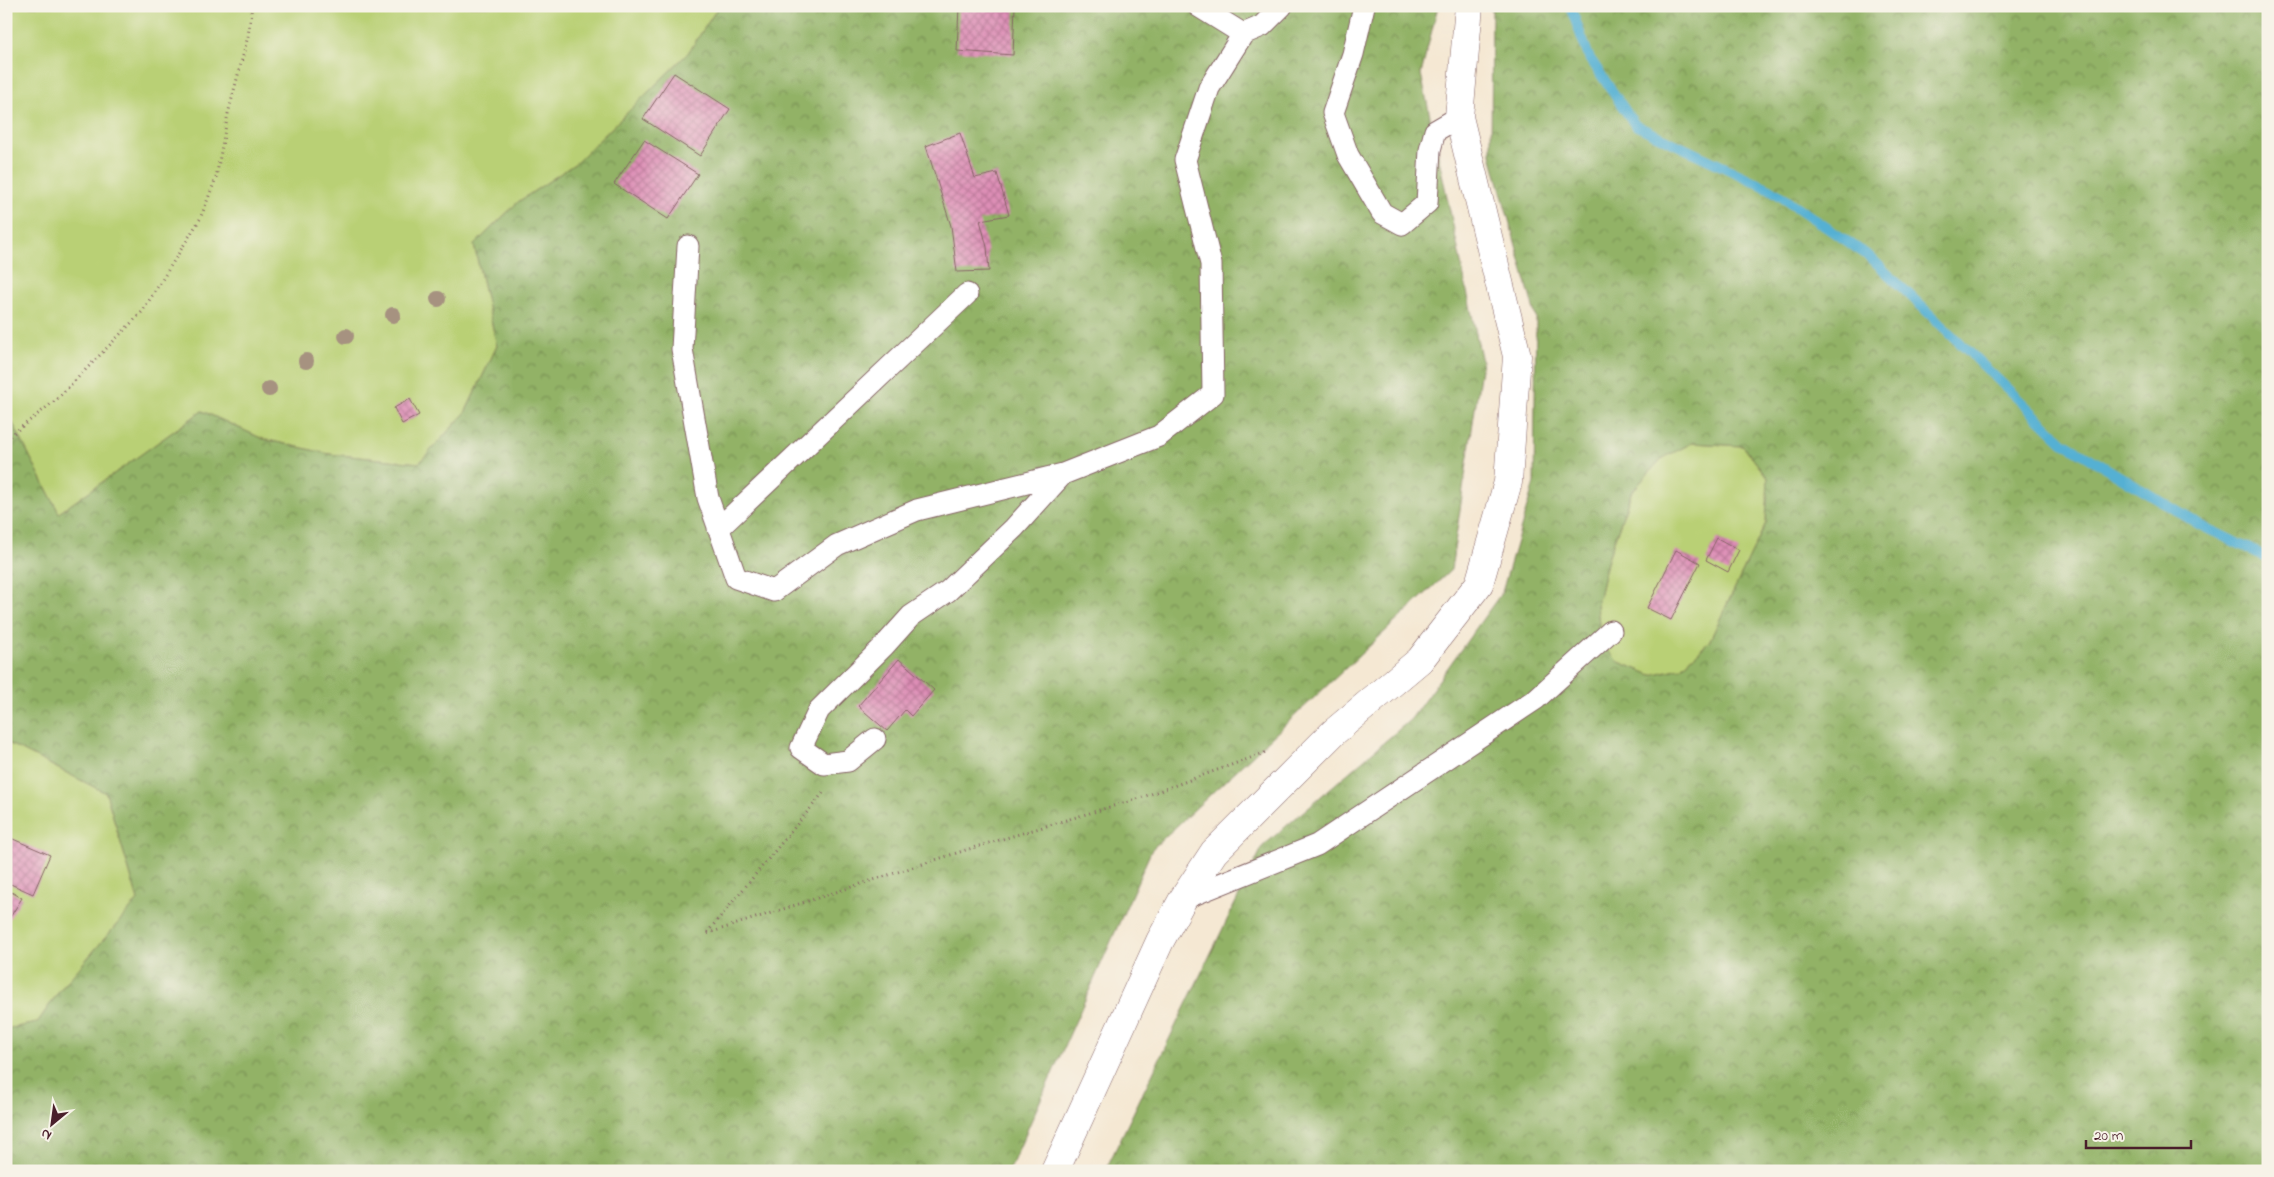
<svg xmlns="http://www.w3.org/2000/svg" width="2274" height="1177" font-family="'Indie Flower',sans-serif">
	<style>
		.grass { fill: #b9d074; stroke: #827850 }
		.forest { fill: url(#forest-crowns); stroke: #6e6848; fill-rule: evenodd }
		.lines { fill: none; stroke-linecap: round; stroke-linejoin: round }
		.stream { stroke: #55b0d3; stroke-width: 10 }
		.building { fill: url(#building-cross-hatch) }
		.lane-casing { stroke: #866566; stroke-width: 23 }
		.street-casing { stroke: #866566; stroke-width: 29 }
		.path { stroke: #866566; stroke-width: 3; stroke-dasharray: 1 4; stroke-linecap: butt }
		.lane { stroke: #fff; stroke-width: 21 }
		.street { stroke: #fff; stroke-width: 28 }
		.tree { fill: #a69280 }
	</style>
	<defs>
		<pattern id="forest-crowns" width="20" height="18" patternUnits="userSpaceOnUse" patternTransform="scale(1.25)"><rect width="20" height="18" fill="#92b266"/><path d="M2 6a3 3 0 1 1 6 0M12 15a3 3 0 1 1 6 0" fill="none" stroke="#799054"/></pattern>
		<pattern id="building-cross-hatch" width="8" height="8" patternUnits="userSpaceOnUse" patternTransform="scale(1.25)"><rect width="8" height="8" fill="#dd8eb6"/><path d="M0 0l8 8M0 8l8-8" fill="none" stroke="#b57394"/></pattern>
	</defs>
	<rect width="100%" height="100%" fill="#f7f3e8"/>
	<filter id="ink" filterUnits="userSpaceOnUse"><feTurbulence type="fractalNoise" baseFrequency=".02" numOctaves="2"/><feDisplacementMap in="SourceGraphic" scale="10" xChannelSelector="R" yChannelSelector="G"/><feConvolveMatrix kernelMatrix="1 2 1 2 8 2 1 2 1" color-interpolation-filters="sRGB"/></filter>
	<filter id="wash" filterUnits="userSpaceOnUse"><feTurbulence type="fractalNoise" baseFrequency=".0096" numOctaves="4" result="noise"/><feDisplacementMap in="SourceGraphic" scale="20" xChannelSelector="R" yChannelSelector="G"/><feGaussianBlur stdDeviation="1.12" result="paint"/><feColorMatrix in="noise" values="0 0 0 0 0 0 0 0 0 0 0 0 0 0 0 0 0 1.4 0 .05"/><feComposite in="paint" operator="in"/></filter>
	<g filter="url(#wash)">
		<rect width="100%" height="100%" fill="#f5e8d3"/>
		<path class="grass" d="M 6,6 L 719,6 L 688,53 L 576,163 L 518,202 L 474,245 L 497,346 L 465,413 L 419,463 L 329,454 L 263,439 L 202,411 L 59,513 L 6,410 Z
			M 1692,443 L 1743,446 L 1768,478 L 1766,523 L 1709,642 L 1681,668 L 1651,675 L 1619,662 L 1601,644 L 1597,605 L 1608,558 L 1631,493 L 1661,459 Z
			M 6,742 L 106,793 L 138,900 L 60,990 L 37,1023 L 6,1029 Z"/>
		<path class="forest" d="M 719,6 L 1438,6 L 1421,74 L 1482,362 L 1451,570 L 1152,849 L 1009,1171 L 6,1171 L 6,1029 L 37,1023 L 60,990 L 138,900 L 106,793 L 6,742 L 6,410 L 59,513 L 202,411 L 263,439 L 329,454 L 419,463 L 465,413 L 497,346 L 474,245 L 518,202 L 576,163 L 688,53 Z
			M 1492,6 L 2268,6 L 2268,1171 L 1105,1171 L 1263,846 L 1411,719 L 1502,592 L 1534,483 L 1536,318 L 1491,155 ZM 1692,443 L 1743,446 L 1768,478 L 1766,523 L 1709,642 L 1681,668 L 1651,675 L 1619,662 L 1601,644 L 1597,605 L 1608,558 L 1631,493 L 1661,459 Z"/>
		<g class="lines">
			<path class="stream" d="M 1570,6 L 1589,57 L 1635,125 L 1770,189 L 1870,257 L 2063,442 L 2200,525 L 2268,558"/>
		</g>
		<g id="blocks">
			<path class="building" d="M 959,6 L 1015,6 L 1013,55 L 957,51 Z
				M 674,73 L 730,109 L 700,156 L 643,119 Z
				M 960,133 L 975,178 L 997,173 L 1009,215 L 980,220 L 987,247 L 989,271 L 957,272 L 951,226 L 926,146 Z
				M 644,140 L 698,174 L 668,219 L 614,184 Z
				M 410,399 L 419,415 L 402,424 L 394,408 Z
				M 1717,538 L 1739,550 L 1728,572 L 1706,560 Z
				M 1676,550 L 1700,563 L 1671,620 L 1647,608 Z
				M 899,659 L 934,690 L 911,716 L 905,710 L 887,731 L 858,706 Z
				M 6,836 L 50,855 L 33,894 L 6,882 Z
				M 6,889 L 22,898 L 6,924 Z"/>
		</g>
	</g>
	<g filter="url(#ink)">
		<use href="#blocks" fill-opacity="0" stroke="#866566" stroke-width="1"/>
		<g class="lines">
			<defs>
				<path id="lane" d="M 1198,6 L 1243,34
					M 1364,6 L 1353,54 L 1333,113 L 1348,155 L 1382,213 L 1402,224 L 1427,203 L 1430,150 L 1435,131 L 1459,117
					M 688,246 L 682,349 L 708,498 L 736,578 L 774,591 L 837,545 L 917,510 L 1063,474 L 1159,436 L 1213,394 L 1211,264 L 1185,160 L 1209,88 L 1243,34 L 1262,26 L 1282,6
					M 718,529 L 967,294
					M 875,739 L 848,761 L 824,764 L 801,748 L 819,710 L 884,646 L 911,616 L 948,591 L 1014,528 L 1063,474
					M 1183,899 L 1317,845 L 1536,699 L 1611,631"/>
				<path id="street" d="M 1055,1171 L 1160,941 L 1183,899 L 1214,852 L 1334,732 L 1420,660 L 1479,584 L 1508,482 L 1517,356 L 1459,117 L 1469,6"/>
			</defs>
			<use href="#lane" class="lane-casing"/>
			<use href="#street" class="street-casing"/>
			<path class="path" d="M 6,439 L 56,400 L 142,312 L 200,219 L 216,178 L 228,114 L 248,36 L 252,6
				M 823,793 L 706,934 L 969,849 L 1140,798 L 1267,752"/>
			<use href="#lane" class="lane"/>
			<use href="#street" class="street"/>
		</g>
		<g class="tree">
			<circle cx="438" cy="299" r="8"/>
			<circle cx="393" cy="315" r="8"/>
			<circle cx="346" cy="336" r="8"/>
			<circle cx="306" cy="361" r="8"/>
			<circle cx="269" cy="389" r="8"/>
		</g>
	</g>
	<rect width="2274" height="1177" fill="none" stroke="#f7f3e8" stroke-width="25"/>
	<g transform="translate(52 1124) rotate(209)" stroke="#f7f3e8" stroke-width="4" paint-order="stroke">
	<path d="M0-4L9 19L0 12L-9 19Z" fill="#4a1f2b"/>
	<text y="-8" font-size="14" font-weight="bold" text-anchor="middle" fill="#4a1f2b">N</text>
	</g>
	<path d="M2086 1140v8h105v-8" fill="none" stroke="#4a1f2b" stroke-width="2.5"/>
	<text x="2094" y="1140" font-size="15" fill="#4a1f2b" stroke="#f7f3e8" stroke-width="4" paint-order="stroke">20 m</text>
</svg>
